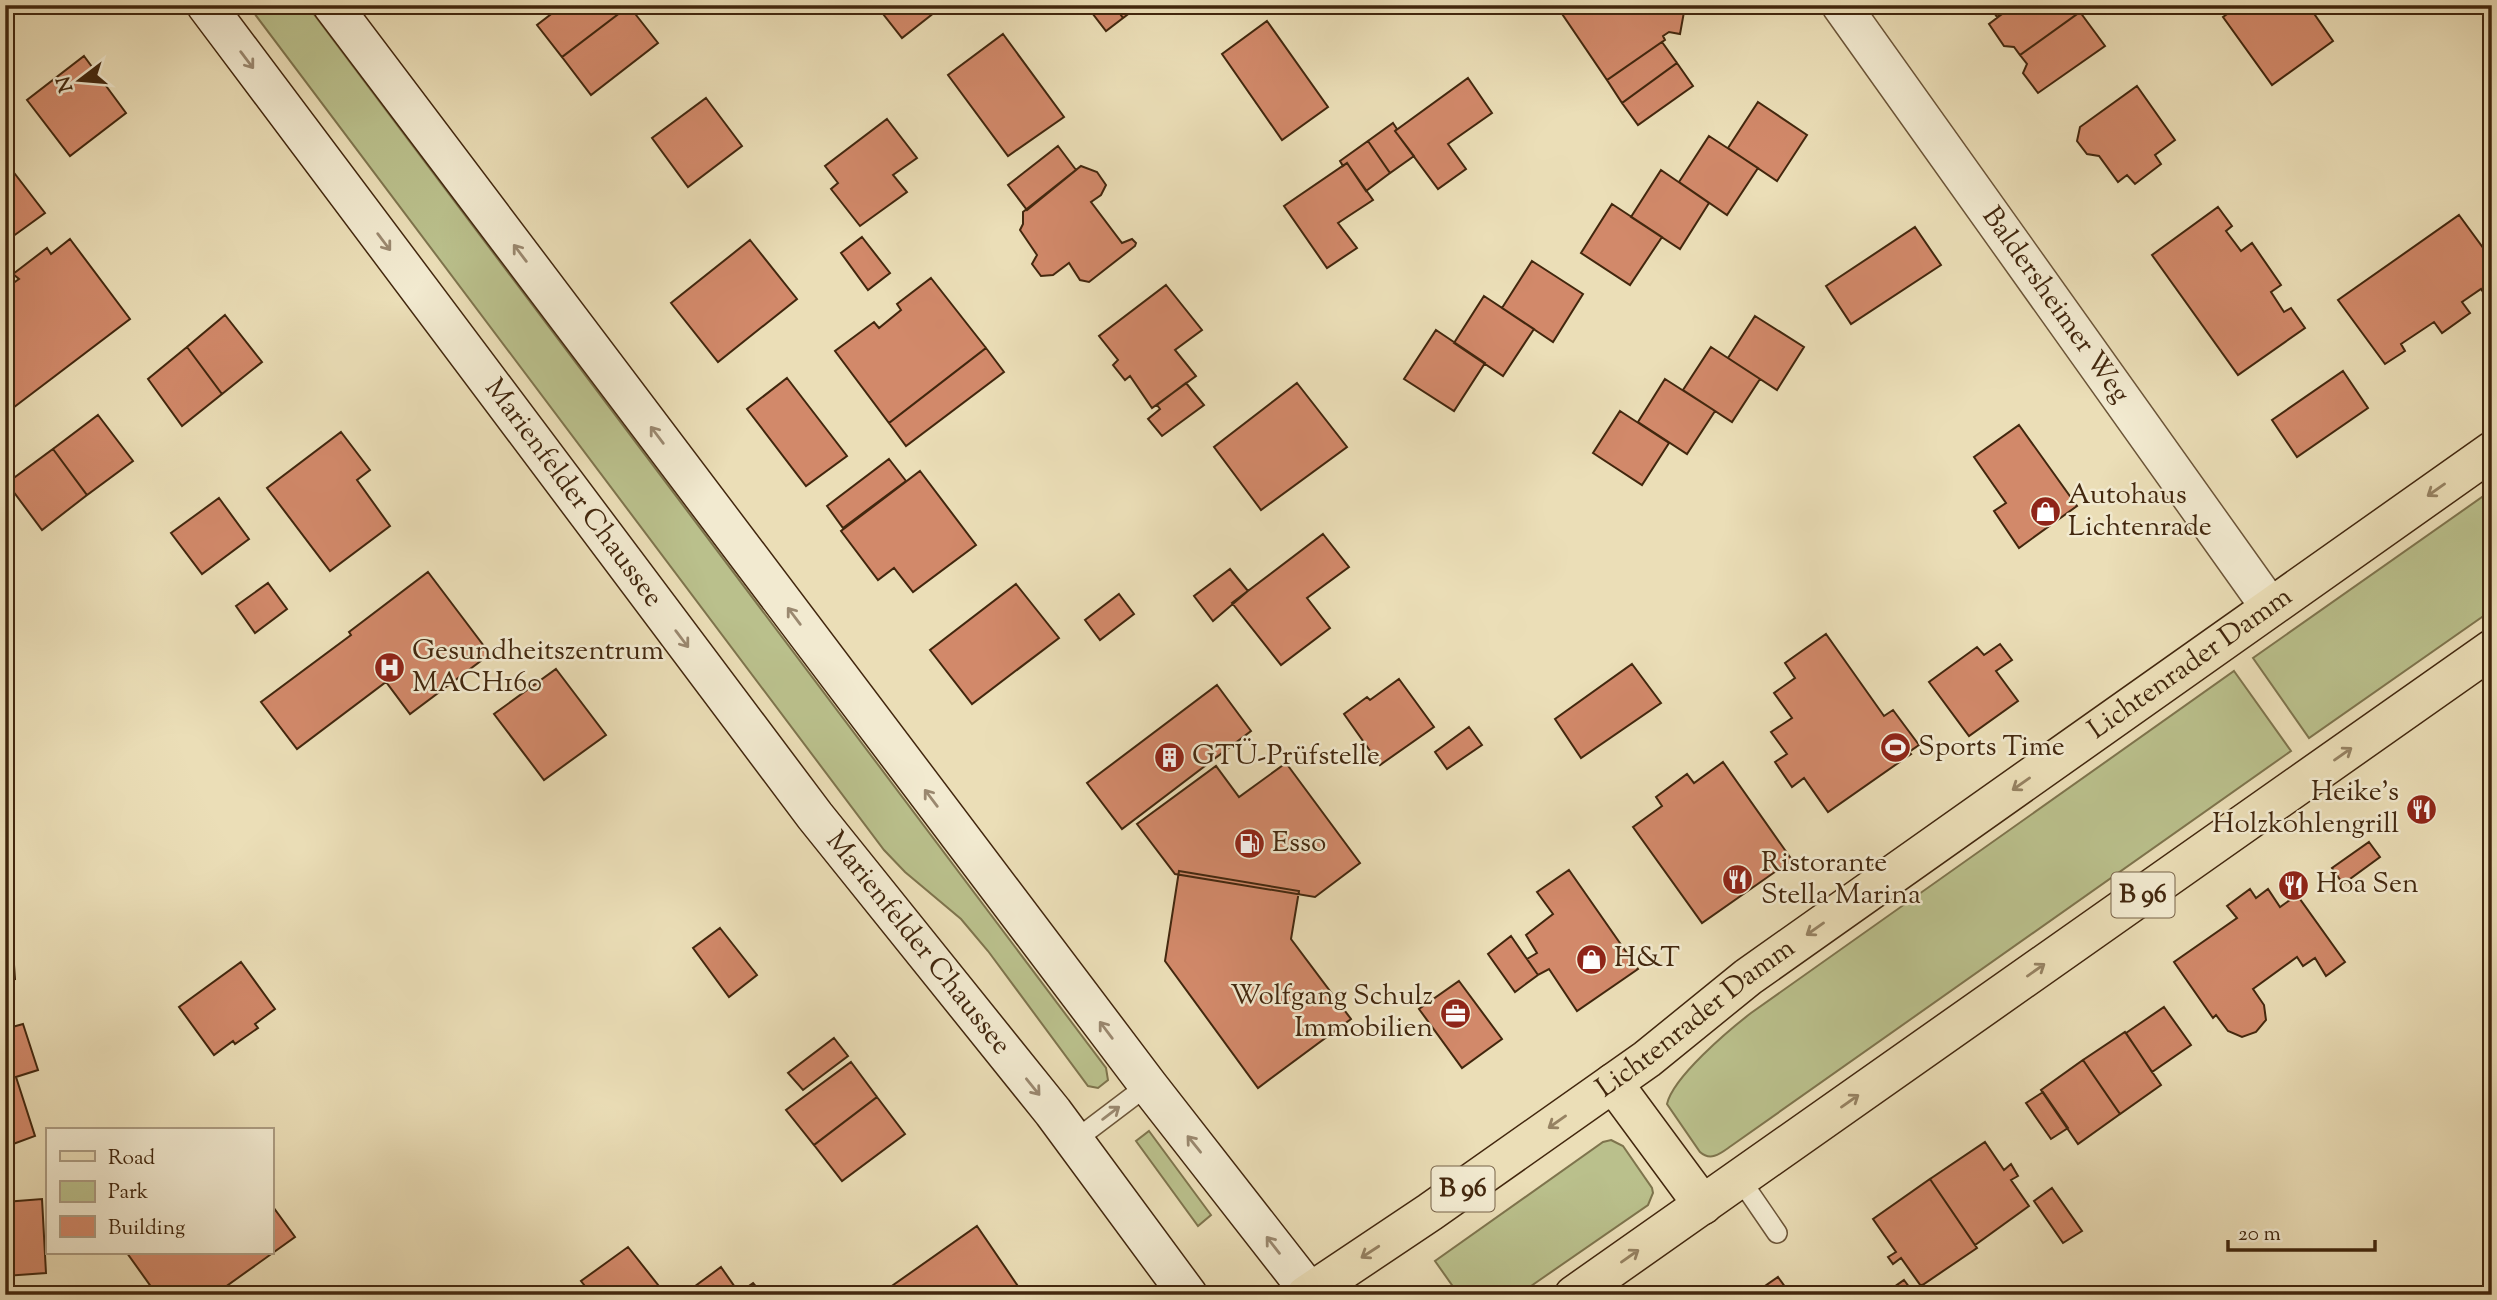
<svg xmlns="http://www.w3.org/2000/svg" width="2497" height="1300" font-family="'Sorts Mill Goudy',serif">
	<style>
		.green { fill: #bac08c; stroke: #7e744d; stroke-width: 2 }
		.building { fill: #d2896a; stroke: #42270e; stroke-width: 2 }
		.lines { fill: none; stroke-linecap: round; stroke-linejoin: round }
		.lane-casing { stroke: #6c5538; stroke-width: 22 }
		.street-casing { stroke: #6c5538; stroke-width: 41 }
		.secondary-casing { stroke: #42270e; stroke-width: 41 }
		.primary-casing { stroke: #42270e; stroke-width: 41 }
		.lane { stroke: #f2ead0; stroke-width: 19 }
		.street { stroke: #f2ead0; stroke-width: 38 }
		.secondary { stroke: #f2ead0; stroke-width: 38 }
		.primary { stroke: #ebdeb7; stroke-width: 38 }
		.oneway { stroke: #9a886f }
		.oneway2 { stroke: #968262 }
		.labels { text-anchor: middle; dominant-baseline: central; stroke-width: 5; stroke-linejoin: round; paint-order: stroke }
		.shield { fill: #f2ead0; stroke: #776248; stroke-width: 2 }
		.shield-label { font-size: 26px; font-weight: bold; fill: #42270e }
		.street-label { font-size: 28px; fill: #42270e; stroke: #f2ead0 }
		.poi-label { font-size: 28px; fill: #42270e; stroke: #f2ead0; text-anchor: start }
	</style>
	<rect width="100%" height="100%" fill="#ebdeb7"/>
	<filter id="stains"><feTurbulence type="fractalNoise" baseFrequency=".00286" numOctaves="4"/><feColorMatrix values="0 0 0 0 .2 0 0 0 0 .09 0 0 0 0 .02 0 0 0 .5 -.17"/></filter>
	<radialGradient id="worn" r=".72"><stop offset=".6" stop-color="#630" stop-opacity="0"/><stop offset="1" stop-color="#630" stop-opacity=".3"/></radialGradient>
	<path class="green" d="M 248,5 L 307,5 L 1106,1068 L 1108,1080 L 1098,1088 L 1088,1086 L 988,951 L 961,919 L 905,872 L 884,850 Z
		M 2492,490 L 2492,610 L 2309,738 L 2253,658 Z
		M 2234,671 L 2291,751 L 1731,1146 C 1721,1153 1711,1162 1700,1152 L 1667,1104 C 1673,1077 1729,1030 1751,1013 Z
		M 1149,1131 L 1211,1215 L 1198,1226 L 1136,1141 Z
		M 1611,1140 L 1623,1146 L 1652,1188 L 1653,1193 L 1648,1205 L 1518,1295 L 1459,1295 L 1435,1261 L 1603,1142 Z"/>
	<path class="building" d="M 563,5 L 628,5 L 629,6 L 562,57 L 537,25 Z
		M 876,5 L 944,5 L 902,38 Z
		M 1086,5 L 1114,5 L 1123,18 L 1106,31 Z
		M 1114,5 L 1140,5 L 1123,18 Z
		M 1556,5 L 1679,5 L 1684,12 L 1680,34 L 1669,32 L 1663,36 L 1665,40 L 1662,42 L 1607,80 Z
		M 1989,5 L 2014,5 L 1997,17 Z
		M 2014,5 L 2075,5 L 2080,12 L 2020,55 L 2014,47 L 2004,46 L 1989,24 Z
		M 2240,5 L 2308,5 L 2333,41 L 2272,85 L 2223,17 Z
		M 629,6 L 658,43 L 591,95 L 562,57 Z
		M 2080,12 L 2105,46 L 2038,93 L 2023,73 L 2027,64 L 2020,55 Z
		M 1267,21 L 1328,107 L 1282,140 L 1222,54 Z
		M 1003,34 L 1064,117 L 1008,156 L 948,75 Z
		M 1662,42 L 1677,63 L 1622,103 L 1607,80 Z
		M 84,56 L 126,113 L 70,156 L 27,100 Z
		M 1677,63 L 1693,86 L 1638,125 L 1622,103 Z
		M 1468,78 L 1492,113 L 1448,144 L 1466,169 L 1438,189 L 1395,131 Z
		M 2137,86 L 2175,140 L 2155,155 L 2161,164 L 2135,184 L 2127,175 L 2118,182 L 2099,156 L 2087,154 L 2077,141 L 2080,127 Z
		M 706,98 L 742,146 L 688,187 L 652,138 Z
		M 1758,102 L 1807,135 L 1777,181 L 1728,148 Z
		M 887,119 L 917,158 L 893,175 L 907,192 L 860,226 L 831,189 L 838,183 L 825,166 Z
		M 1393,123 L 1397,129 L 1395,131 L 1414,156 L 1390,173 L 1368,141 Z
		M 1709,136 L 1758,168 L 1727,215 L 1679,182 Z
		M 1368,141 L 1390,173 L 1366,191 L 1347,163 L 1343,166 L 1340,161 Z
		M 1058,146 L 1076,170 L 1027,210 L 1008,185 Z
		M 5,161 L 45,213 L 12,237 L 5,229 Z
		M 1347,163 L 1373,200 L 1338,223 L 1357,248 L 1327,268 L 1284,206 Z
		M 1081,166 L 1097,172 L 1106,185 L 1101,195 L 1091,202 L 1122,243 L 1132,239 L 1136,243 L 1135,246 L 1089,282 L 1080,280 L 1069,263 L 1053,275 L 1041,276 L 1032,264 L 1037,255 L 1020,230 L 1023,224 L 1023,212 Z
		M 1661,170 L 1709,203 L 1680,249 L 1631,217 Z
		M 1612,204 L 1662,237 L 1630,285 L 1581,253 Z
		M 2218,207 L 2232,226 L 2226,231 L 2241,251 L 2252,243 L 2281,285 L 2271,292 L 2284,312 L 2291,308 L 2305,328 L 2238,375 L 2152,255 Z
		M 2459,215 L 2492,260 L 2492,291 L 2485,295 L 2481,289 L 2462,302 L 2470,313 L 2442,333 L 2434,322 L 2401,344 L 2405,351 L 2385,364 L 2338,300 Z
		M 1915,227 L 1941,265 L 1851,324 L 1826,286 Z
		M 862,237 L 890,273 L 868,290 L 841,253 Z
		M 70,239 L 130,319 L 5,414 L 5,289 L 19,279 L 13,274 L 47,248 L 51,254 Z
		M 750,240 L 797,299 L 718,362 L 671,303 Z
		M 1532,261 L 1583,294 L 1553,342 L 1502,308 Z
		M 931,278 L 986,348 L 889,423 L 835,351 L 874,322 L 879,328 L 901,310 L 897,304 Z
		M 1166,285 L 1202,330 L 1175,350 L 1196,376 L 1152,408 L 1130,376 L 1125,380 L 1113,365 L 1118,360 L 1099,336 Z
		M 1484,296 L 1534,329 L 1503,376 L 1454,343 Z
		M 225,315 L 262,362 L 222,394 L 187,347 Z
		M 1755,316 L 1804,347 L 1777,390 L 1728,358 Z
		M 1436,330 L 1485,363 L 1454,411 L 1404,379 Z
		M 187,347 L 222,394 L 182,426 L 148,379 Z
		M 1711,347 L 1760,379 L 1732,422 L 1683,390 Z
		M 986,348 L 1004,372 L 906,446 L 889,423 Z
		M 2343,371 L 2368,408 L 2297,457 L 2272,420 Z
		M 787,378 L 847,456 L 806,486 L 747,409 Z
		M 1665,379 L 1715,411 L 1687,454 L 1638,422 Z
		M 1186,383 L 1204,405 L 1162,436 L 1148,419 L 1160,409 L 1157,405 Z
		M 1297,383 L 1347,447 L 1261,510 L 1214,447 Z
		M 1620,411 L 1669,443 L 1642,485 L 1593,453 Z
		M 98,415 L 133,461 L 87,495 L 53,449 Z
		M 2019,425 L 2077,506 L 2019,548 L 1994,511 L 2006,503 L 1974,457 Z
		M 341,432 L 370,470 L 357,480 L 390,526 L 330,571 L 267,488 Z
		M 53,449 L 87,495 L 42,530 L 7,483 Z
		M 889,459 L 906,481 L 843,528 L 827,506 Z
		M 920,471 L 976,545 L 913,592 L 894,568 L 878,580 L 841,531 Z
		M 219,498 L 249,539 L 202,574 L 171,533 Z
		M 1323,534 L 1349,567 L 1307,598 L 1330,628 L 1281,665 L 1232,603 Z
		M 1230,569 L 1248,591 L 1213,621 L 1194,596 Z
		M 428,572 L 490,654 L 410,714 L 386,682 L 297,749 L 261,702 L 351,635 L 349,632 Z
		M 268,583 L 287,609 L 255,633 L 236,606 Z
		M 1016,584 L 1059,638 L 972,704 L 930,650 Z
		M 1119,594 L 1134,614 L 1100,640 L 1085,620 Z
		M 1826,634 L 1884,716 L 1893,710 L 1919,745 L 1909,752 L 1911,754 L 1828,812 L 1804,778 L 1792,787 L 1775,762 L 1787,754 L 1771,732 L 1792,718 L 1774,693 L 1795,678 L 1785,663 Z
		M 2000,644 L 2012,660 L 1996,671 L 2018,701 L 1969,736 L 1929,682 L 1977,647 L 1984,655 Z
		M 1632,664 L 1661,703 L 1581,758 L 1555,719 Z
		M 556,669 L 606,735 L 544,780 L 494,714 Z
		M 1399,679 L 1434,727 L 1380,765 L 1344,714 L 1367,697 L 1370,700 Z
		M 1217,685 L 1251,731 L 1122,829 L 1087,783 Z
		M 1469,727 L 1482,745 L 1447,769 L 1435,752 Z
		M 1723,762 L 1792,860 L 1702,923 L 1633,827 L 1662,806 L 1656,797 L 1687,774 L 1694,783 Z
		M 1286,763 L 1360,863 L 1315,897 L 1175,874 L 1137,824 L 1216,766 L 1239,797 Z
		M 2369,842 L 2380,857 L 2343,884 L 2332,868 Z
		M 1569,870 L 1638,969 L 1577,1011 L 1549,969 L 1538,975 L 1527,959 L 1537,953 L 1526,935 L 1553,914 L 1537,892 Z
		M 1179,871 L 1299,891 L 1291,939 L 1351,1019 L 1258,1088 L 1165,961 Z
		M 2250,889 L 2256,898 L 2268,889 L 2280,907 L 2297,895 L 2345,962 L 2326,976 L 2315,958 L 2303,966 L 2297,957 L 2253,989 L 2264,1005 L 2266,1020 L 2256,1032 L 2242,1037 L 2228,1031 L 2216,1015 L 2213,1018 L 2174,962 L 2237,918 L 2227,906 Z
		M 11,922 L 15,979 L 5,980 L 5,923 Z
		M 720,928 L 757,975 L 729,997 L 693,948 Z
		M 1511,936 L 1538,975 L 1515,992 L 1488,954 Z
		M 241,962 L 275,1009 L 255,1024 L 258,1028 L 235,1044 L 233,1041 L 214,1055 L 179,1007 Z
		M 1459,981 L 1502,1039 L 1462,1068 L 1419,1009 Z
		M 2164,1007 L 2191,1045 L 2152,1072 L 2126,1033 Z
		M 23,1024 L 38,1070 L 16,1077 L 35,1136 L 5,1147 L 5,1029 Z
		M 2125,1032 L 2161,1085 L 2120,1114 L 2083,1060 Z
		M 834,1038 L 848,1056 L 803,1090 L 788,1073 Z
		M 2083,1060 L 2120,1114 L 2078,1144 L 2041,1090 Z
		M 851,1062 L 877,1097 L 814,1145 L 786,1110 Z
		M 2043,1092 L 2068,1128 L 2051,1139 L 2026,1103 Z
		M 877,1097 L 905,1134 L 842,1181 L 814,1145 Z
		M 1985,1142 L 2004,1170 L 2011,1164 L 2018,1176 L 2011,1180 L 2029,1206 L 1975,1245 L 1930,1179 Z
		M 1930,1179 L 1977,1248 L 1921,1286 L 1901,1258 L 1893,1264 L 1888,1257 L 1896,1252 L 1873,1219 Z
		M 2052,1188 L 2082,1231 L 2063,1243 L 2034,1201 Z
		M 42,1199 L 46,1273 L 5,1276 L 5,1202 Z
		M 271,1204 L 295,1237 L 214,1295 L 157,1295 L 127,1253 L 271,1253 Z
		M 977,1226 L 1024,1295 L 879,1295 Z
		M 628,1247 L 666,1295 L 592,1295 L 581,1281 Z
		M 721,1267 L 739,1293 L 737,1295 L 683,1295 Z
		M 1778,1277 L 1791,1295 L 1752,1295 Z
		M 1904,1280 L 1913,1292 L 1922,1285 L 1928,1295 L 1888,1295 L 1887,1292 Z
		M 753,1283 L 763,1295 L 737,1295 L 739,1293 Z"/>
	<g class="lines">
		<defs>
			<path id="lane" d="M 1074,1141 L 1148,1085
				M 1740,1179 L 1777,1233"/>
			<g id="street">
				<path id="s1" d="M 1841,5 L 2270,607"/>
			</g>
			<g id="secondary">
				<path id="s2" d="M 206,5 L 815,816 L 1053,1112 L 1188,1295"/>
				<path d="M 332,5 L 1148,1085 L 1312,1295"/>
			</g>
			<g id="primary">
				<path d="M 1613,1083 L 1703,1205"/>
				<path id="s3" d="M 1306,1295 L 1430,1212 L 1647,1059 L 1748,977 L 2492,451"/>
				<path d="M 1574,1295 L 2492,649"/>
			</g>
		</defs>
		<use href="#lane" class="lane-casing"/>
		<use href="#street" class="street-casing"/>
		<use href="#secondary" class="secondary-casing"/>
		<use href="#primary" class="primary-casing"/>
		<use href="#lane" class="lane"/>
		<use href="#street" class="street"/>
		<use href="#secondary" class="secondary"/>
		<use href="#primary" class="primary"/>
	</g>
	<defs><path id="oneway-shaft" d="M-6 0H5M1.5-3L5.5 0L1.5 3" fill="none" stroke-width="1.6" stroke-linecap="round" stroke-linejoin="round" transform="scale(1.75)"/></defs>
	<g class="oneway">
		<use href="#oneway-shaft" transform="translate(247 60) rotate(53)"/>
		<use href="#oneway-shaft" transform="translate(384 242) rotate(53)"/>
		<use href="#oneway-shaft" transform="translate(520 253) rotate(-127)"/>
		<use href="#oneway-shaft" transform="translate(657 435) rotate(-127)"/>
		<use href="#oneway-shaft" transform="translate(794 616) rotate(-127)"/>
		<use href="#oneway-shaft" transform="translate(682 639) rotate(53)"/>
		<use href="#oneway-shaft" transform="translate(931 798) rotate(-127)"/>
		<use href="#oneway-shaft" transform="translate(1106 1030) rotate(-127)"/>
		<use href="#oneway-shaft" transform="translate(1033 1087) rotate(51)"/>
		<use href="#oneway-shaft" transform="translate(1111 1113) rotate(-37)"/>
		<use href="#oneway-shaft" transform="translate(1194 1144) rotate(-129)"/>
		<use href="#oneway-shaft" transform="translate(1273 1245) rotate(-128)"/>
	</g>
	<g class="oneway2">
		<use href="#oneway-shaft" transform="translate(2436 490) rotate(145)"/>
		<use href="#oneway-shaft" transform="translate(2343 754) rotate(-35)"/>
		<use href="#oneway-shaft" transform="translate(2021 784) rotate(145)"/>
		<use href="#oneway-shaft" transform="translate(1815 929) rotate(145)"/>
		<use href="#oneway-shaft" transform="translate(2036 970) rotate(-35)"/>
		<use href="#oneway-shaft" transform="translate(1850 1101) rotate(-35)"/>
		<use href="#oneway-shaft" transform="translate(1557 1122) rotate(145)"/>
		<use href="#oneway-shaft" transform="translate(1370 1252) rotate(147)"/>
		<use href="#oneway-shaft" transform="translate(1630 1256) rotate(-35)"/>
	</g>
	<defs>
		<symbol id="shop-disc" viewBox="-11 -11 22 22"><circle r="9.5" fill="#8f2418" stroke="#f2ead0"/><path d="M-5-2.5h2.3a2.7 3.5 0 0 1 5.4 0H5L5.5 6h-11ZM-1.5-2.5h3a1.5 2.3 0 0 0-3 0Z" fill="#fff"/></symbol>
		<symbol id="hospital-disc" viewBox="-11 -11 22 22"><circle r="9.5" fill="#8f2418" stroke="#f2ead0"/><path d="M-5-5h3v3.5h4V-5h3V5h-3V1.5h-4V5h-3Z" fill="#fff"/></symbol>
		<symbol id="stadium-disc" viewBox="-11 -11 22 22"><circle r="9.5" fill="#8f2418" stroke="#f2ead0"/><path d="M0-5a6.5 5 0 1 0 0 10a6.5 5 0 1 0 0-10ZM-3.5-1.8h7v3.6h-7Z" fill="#fff"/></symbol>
		<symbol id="building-disc" viewBox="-11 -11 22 22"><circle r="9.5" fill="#8f2418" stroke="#f2ead0"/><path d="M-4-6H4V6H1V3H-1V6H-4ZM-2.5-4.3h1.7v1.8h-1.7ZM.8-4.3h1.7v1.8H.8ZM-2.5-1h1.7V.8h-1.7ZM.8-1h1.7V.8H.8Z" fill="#fff"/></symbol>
		<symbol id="restaurant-disc" viewBox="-11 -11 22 22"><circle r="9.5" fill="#8f2418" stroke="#f2ead0"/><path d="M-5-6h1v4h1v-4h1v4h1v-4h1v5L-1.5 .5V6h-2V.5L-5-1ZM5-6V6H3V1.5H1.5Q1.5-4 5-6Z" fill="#fff"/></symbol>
		<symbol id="fuel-disc" viewBox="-11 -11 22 22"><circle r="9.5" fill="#8f2418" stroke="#f2ead0"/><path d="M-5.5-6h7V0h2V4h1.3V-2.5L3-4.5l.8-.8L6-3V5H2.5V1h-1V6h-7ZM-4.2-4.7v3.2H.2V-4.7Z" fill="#fff"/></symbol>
		<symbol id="office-disc" viewBox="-11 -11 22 22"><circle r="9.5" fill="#8f2418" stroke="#f2ead0"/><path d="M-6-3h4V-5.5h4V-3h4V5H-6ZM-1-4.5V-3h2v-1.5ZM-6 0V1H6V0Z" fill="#fff"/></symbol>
	</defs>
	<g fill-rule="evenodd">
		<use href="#shop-disc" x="2028" y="494" width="35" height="35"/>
		<use href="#hospital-disc" x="372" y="650" width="35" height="35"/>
		<use href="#stadium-disc" x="1878" y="730" width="35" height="35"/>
		<use href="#building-disc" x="1152" y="740" width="35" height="35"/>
		<use href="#restaurant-disc" x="2404" y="792" width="35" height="35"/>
		<use href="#fuel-disc" x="1232" y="826" width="35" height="35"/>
		<use href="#restaurant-disc" x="1720" y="862" width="35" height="35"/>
		<use href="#restaurant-disc" x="2276" y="868" width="35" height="35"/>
		<use href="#shop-disc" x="1574" y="942" width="35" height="35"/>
		<use href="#office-disc" x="1438" y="996" width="35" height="35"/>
	</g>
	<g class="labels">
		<g class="shield">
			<rect x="2111.5" y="872.5" width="63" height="45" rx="5"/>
			<rect x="1431.5" y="1166.5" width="63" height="45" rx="5"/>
		</g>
		<g class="shield-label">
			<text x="2143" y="895">B 96</text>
			<text x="1463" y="1189">B 96</text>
		</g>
		<g class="street-label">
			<text stroke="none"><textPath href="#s1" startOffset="369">Baldersheimer Weg</textPath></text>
			<text stroke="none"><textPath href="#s2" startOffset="611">Marienfelder Chaussee</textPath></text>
			<text stroke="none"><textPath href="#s3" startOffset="1087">Lichtenrader Damm</textPath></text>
			<text stroke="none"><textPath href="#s2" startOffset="1178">Marienfelder Chaussee</textPath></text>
			<text stroke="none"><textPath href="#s3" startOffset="478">Lichtenrader Damm</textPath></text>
		</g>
		<g class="poi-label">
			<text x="2068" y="496">Autohaus<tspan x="2068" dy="32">Lichtenrade</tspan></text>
			<text x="412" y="652">Gesundheitszentrum<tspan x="412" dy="32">MACH160</tspan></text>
			<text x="1918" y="748">Sports Time</text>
			<text x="1192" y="757">GTÜ-Prüfstelle</text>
			<text x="2399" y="793" text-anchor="end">Heike's<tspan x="2399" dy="32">Holzkohlengrill</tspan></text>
			<text x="1272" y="844">Esso</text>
			<text x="1761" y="864">Ristorante<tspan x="1761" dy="32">Stella Marina</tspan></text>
			<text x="2316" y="885">Hoa Sen</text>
			<text x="1614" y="959">H&amp;T</text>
			<text x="1433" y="997" text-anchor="end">Wolfgang Schulz<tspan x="1433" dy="32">Immobilien</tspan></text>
		</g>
	</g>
	<rect width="2497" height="1300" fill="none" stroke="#ebdeb7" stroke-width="28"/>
	<rect x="7" y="7" width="2483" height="1286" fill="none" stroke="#42270e" stroke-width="3.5"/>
	<rect x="14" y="14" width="2469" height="1272" fill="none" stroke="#42270e" stroke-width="2"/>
	<rect x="46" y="1128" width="228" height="126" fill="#f2ead0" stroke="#ac9c82" stroke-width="2"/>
	<rect x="60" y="1151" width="35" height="10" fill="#ebdeb7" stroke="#ac9c82" stroke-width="2"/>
	<text x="108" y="1164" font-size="21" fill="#42270e">Road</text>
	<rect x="60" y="1181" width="35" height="21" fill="#bac08c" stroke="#ac9c82" stroke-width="2"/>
	<text x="108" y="1198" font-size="21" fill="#42270e">Park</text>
	<rect x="60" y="1216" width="35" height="21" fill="#d2896a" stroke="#ac9c82" stroke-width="2"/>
	<text x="108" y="1234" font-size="21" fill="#42270e">Building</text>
	<g transform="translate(80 80) rotate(254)" stroke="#f2ead0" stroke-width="5" paint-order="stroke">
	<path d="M0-5L12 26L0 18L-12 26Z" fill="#42270e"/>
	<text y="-10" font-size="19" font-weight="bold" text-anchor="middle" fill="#42270e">N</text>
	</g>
	<path d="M2228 1240v10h147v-10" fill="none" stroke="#42270e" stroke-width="3.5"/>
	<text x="2238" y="1240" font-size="21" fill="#42270e" stroke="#f2ead0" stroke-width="5" paint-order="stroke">20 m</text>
	<rect width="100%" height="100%" filter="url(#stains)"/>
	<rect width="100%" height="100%" fill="url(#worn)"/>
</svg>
